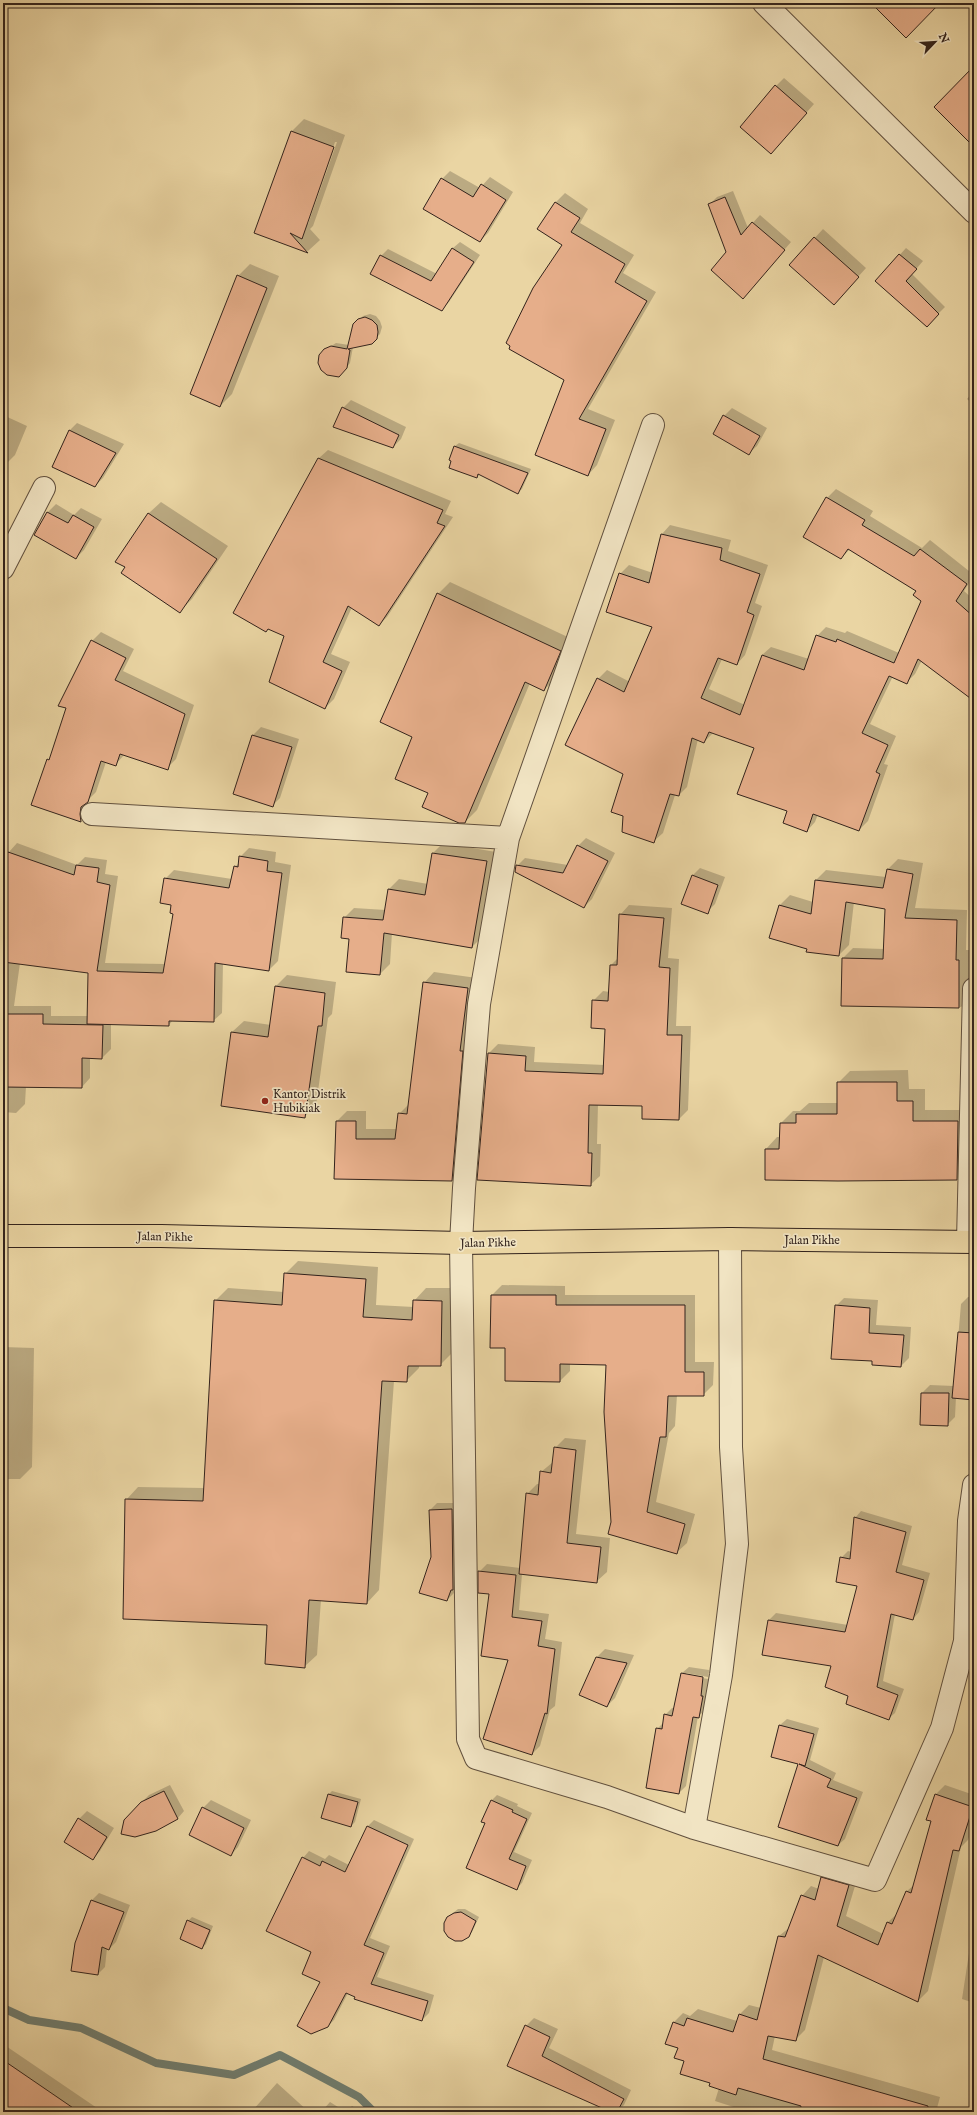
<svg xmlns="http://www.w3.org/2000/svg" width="977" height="2115" font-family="'IM FELL English',serif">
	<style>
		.shadow { fill: #0003; fill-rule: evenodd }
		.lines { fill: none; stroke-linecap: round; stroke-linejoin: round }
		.stream { stroke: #707d6f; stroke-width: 8 }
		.building { fill: #e6ae8a; stroke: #33231c }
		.minor-casing { stroke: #61503e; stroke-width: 24 }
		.highway-casing { stroke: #33231c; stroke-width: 24 }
		.minor { stroke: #f1e4c3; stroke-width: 22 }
		.highway { stroke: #ead5a3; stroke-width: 22 }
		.poi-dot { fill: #8f2418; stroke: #f1e4c3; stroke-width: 1.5 }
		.labels { text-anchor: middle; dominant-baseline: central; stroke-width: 3.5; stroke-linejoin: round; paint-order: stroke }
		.poi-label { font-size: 12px; fill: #33231c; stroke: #f1e4c3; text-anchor: start }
		.street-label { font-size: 12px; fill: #33231c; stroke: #f1e4c3 }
	</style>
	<rect width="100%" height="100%" fill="#ead5a3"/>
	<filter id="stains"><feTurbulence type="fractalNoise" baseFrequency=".005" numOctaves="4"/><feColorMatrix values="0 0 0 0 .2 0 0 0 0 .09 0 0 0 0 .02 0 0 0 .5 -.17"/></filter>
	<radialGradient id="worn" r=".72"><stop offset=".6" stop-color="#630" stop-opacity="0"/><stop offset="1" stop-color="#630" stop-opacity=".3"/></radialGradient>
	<path class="shadow" d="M 784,78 L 814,104 L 771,153 L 776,86 Z
		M 304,119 L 345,135 L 313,226 L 310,229 L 320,240 L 308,251 L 256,233 L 292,131 ZM 335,142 L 337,142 L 308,224 L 306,224 Z
		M 450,171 L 480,188 L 490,177 L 513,192 L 488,233 L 480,241 L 442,179 Z
		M 733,191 L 748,228 L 760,215 L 791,242 L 750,290 L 728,252 L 709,205 L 717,197 Z
		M 565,193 L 588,209 L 580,223 L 634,255 L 623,273 L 656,292 L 588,409 L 615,420 L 597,465 L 588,475 L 566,379 L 564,245 L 538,229 L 556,202 Z
		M 823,229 L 866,268 L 841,296 L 790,265 Z
		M 460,242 L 480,255 L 449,302 L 442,309 L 381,256 L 388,249 L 437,274 L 453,248 Z
		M 906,248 L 923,261 L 912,274 L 945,307 L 927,325 L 877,280 Z
		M 250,264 L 279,276 L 232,394 L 220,406 L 238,276 Z
		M 370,314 L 376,316 L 380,321 L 382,327 L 380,334 L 371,343 L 353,347 L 350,363 L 343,372 L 325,350 L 336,343 L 349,345 L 354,325 L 363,316 Z
		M 974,391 L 974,405 L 967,399 Z
		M 351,400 L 406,427 L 401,439 L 393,447 L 343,408 Z
		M 732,408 L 767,428 L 757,446 L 749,453 L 724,416 Z
		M 3,415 L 27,426 L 15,455 L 7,463 L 3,461 Z
		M 77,423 L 124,444 L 103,478 L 95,486 L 69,431 Z
		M 459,443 L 531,469 L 522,489 L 518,492 L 480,474 L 477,477 L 450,459 L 455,446 Z
		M 328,450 L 451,501 L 445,514 L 453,517 L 387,617 L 379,625 L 352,607 L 331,654 L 350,662 L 334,699 L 325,708 L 285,635 L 234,613 L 319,458 Z
		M 836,489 L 873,511 L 870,516 L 922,548 L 930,540 L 974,575 L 964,591 L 974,600 L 974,690 L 922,660 L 915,674 L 907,682 L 893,676 L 870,724 L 896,736 L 884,764 L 888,765 L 868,821 L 859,830 L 818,814 L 815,822 L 807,831 L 788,811 L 755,747 L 713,733 L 704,742 L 698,739 L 687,787 L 679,795 L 675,795 L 663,833 L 654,841 L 625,774 L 598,679 L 607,670 L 630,682 L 654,627 L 620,574 L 629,565 L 653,573 L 662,534 L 670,525 L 731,540 L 728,551 L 768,565 L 755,603 L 762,606 L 745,655 L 737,664 L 722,659 L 709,689 L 745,705 L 762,655 L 771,647 L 809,659 L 817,636 L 826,627 L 845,633 L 847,631 L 899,653 L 922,601 L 918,590 L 850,549 L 841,558 L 827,498 Z
		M 161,502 L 228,546 L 192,599 L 180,611 L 117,561 L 149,513 Z
		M 56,504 L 74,515 L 81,508 L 102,519 L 84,550 L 76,558 L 35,535 L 48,512 Z
		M 450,582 L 572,639 L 556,678 L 544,690 L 530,683 L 477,810 L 465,822 L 414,737 L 438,594 Z
		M 101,632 L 134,649 L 123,671 L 194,705 L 176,759 L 167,768 L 125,754 L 115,765 L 106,762 L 96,792 L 89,799 L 88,804 L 90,812 L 81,821 L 33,804 L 48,760 L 52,756 L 92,641 Z
		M 261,727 L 299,739 L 280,798 L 272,806 L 235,794 L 253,735 Z
		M 586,838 L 615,853 L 592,899 L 584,907 L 517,866 L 525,858 L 568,865 L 578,846 Z
		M 17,843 L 77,865 L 85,857 L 107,860 L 105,874 L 118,876 L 105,963 L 166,964 L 174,913 L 165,879 L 174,870 L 232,879 L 235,867 L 240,862 L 240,857 L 249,848 L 276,852 L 275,862 L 291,865 L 278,961 L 269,970 L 223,963 L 222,1013 L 213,1021 L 173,1020 L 169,1025 L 111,1023 L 111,1049 L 102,1058 L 90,1057 L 90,1078 L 82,1087 L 26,1086 L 25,1104 L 16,1113 L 3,1112 L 3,868 L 9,852 ZM 20,963 L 89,972 L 88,1016 L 51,1016 L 51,1006 L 14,1006 Z
		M 443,843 L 496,852 L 481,938 L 472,947 L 392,933 L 390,964 L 380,974 L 350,938 L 344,918 L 354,908 L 386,910 L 389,889 L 399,879 L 428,884 L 433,853 Z
		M 898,859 L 923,863 L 915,908 L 967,910 L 966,950 L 969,950 L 969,965 L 974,965 L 974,976 L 971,997 L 961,1007 L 842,1005 L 843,958 L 853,948 L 884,949 L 886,908 L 854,902 L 849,945 L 839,955 L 808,948 L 780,905 L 790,895 L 813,902 L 816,880 L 826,870 L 886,877 L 888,869 Z
		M 700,868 L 725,877 L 715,904 L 707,912 L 692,876 Z
		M 629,905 L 672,908 L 668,958 L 679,959 L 676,1026 L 691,1026 L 688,1110 L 679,1119 L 643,1105 L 598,1104 L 597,1144 L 601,1144 L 600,1176 L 590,1185 L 489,1053 L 498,1044 L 535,1047 L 534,1062 L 605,1065 L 606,1028 L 593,1001 L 603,991 L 610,992 L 611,965 L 618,958 L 620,915 Z
		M 434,972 L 477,978 L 462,1169 L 452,1180 L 335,1178 L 337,1121 L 347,1111 L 366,1111 L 366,1129 L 398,1129 L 399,1114 L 409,1104 L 424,983 Z
		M 287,975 L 336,982 L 332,1014 L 328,1018 L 316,1106 L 304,1117 L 222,1105 L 232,1032 L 244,1021 L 271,1025 L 276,986 Z
		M 908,1070 L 909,1089 L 925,1089 L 925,1110 L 970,1110 L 968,1167 L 957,1179 L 766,1149 L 777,1137 L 781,1137 L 781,1123 L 793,1111 L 800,1111 L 809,1103 L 838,1103 L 838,1083 L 850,1071 Z
		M 298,1261 L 378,1267 L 376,1305 L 414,1307 L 414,1301 L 426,1288 L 454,1288 L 453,1352 L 440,1365 L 419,1365 L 419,1368 L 406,1381 L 394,1381 L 379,1590 L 367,1603 L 321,1600 L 317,1655 L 304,1667 L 268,1624 L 126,1500 L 138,1487 L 205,1488 L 215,1301 L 228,1288 L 284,1292 L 285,1274 Z
		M 502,1285 L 565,1286 L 565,1295 L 695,1295 L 695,1362 L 714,1362 L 713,1385 L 703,1395 L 677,1395 L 675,1426 L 669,1433 L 656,1502 L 695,1514 L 687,1543 L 676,1553 L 612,1522 L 607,1364 L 570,1363 L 570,1371 L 560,1381 L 506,1347 L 492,1295 Z
		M 968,1297 L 974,1297 L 974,1399 L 956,1397 L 955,1417 L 947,1425 L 922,1393 L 930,1385 L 954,1386 L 961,1304 Z
		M 844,1298 L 878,1300 L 876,1325 L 911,1327 L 909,1358 L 901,1366 L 873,1360 L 836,1306 Z
		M 3,1347 L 34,1348 L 32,1467 L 20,1479 L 3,1479 Z
		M 565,1438 L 586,1440 L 576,1534 L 610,1538 L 607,1572 L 597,1581 L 522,1574 L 519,1610 L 549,1614 L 545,1639 L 562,1642 L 555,1706 L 550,1710 L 540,1746 L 532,1754 L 509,1659 L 490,1593 L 479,1572 L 487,1564 L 520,1568 L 527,1494 L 537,1484 L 540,1484 L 541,1472 L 553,1462 L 555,1448 Z
		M 437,1503 L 459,1503 L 456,1587 L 454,1593 L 447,1600 L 432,1558 L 430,1510 Z
		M 861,1511 L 912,1526 L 902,1565 L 930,1573 L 919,1612 L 913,1619 L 895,1614 L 883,1681 L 904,1689 L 895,1713 L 888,1719 L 850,1696 L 833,1665 L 764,1654 L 769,1620 L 776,1613 L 848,1625 L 859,1585 L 841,1558 L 848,1551 L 852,1552 L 855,1518 Z
		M 605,1649 L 634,1655 L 615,1698 L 607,1706 L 597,1657 Z
		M 689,1667 L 709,1670 L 706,1710 L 698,1716 L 686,1786 L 679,1793 L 657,1729 L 664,1722 L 665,1715 L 672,1708 L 674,1708 L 682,1673 ZM 686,1673 L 708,1677 L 708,1679 L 686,1675 Z
		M 787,1719 L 819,1728 L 810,1760 L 836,1773 L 833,1780 L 863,1792 L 845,1839 L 838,1845 L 779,1827 L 799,1763 L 780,1725 Z
		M 170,1785 L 184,1811 L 178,1818 L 155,1830 L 142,1802 L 149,1795 Z
		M 945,1785 L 974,1795 L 974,1822 L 968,1840 L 961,1847 L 928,1991 L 918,2001 L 824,1957 L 805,2030 L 796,2039 L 775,2036 L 772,2050 L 940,2097 L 936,2112 L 749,2112 L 715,2101 L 719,2088 L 686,2061 L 679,2047 L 673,2023 L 683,2013 L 690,2016 L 698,2009 L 737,2021 L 740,2014 L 749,2005 L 761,2008 L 779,1936 L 790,1927 L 802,1896 L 811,1886 L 819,1889 L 822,1878 L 831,1868 L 858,1876 L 846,1916 L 883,1934 L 888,1922 L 898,1913 L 907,1891 L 914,1885 L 932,1821 L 936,1794 Z
		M 332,1791 L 361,1799 L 355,1822 L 351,1826 L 329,1794 Z
		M 497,1795 L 518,1804 L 517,1806 L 532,1813 L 514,1852 L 532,1860 L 522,1883 L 516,1889 L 486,1823 L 492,1800 Z
		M 211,1800 L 251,1820 L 238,1847 L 231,1855 L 203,1808 Z
		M 87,1811 L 114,1828 L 100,1851 L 93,1859 L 79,1819 Z
		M 374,1820 L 414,1839 L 370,1938 L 390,1946 L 377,1977 L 434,1995 L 429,2013 L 422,2020 L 348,1993 L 334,2020 L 327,2027 L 321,1981 L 313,1952 L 303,1858 L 309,1851 L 325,1859 L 329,1855 L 349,1865 L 368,1826 Z
		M 99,1893 L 130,1905 L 116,1942 L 109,1949 L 107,1948 L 105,1967 L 98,1974 L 76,1943 L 92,1900 Z
		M 458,1909 L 465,1909 L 479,1917 L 472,1932 L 468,1936 L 448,1917 Z
		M 192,1917 L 213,1926 L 206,1944 L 202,1948 L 188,1921 Z
		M 974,1920 L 974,2003 L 962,1999 Z
		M 534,2018 L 558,2029 L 549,2048 L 631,2090 L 624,2105 L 617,2112 L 508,2065 L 526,2026 Z
		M 3,2044 L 97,2108 L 94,2112 L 7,2112 L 3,2109 Z
		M 277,2083 L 309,2112 L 251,2112 Z
		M 330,2102 L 346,2112 L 352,2106 L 362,2112 L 321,2112 Z"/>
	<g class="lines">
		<path class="stream" d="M 3,2008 L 29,2020 L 81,2028 L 156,2063 L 234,2075 L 280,2055 L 359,2097 L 374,2112"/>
	</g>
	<path class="building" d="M 871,3 L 940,3 L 906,38 Z
		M 974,66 L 974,147 L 934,107 Z
		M 775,85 L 807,113 L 771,154 L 740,127 Z
		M 291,131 L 334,147 L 302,239 L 290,233 L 308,253 L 254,233 Z
		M 441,178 L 473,197 L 481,184 L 506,200 L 480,242 L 423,209 Z
		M 725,197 L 741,235 L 752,222 L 785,250 L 743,299 L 711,270 L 726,252 L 708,204 Z
		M 555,202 L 580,218 L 571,232 L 625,264 L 615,282 L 647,301 L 579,419 L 606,429 L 588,476 L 535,455 L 564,380 L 509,349 L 510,346 L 506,343 L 533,288 L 562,245 L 537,229 Z
		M 814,237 L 859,277 L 834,305 L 789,265 Z
		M 452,248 L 474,262 L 442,311 L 370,274 L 380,255 L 431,281 Z
		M 899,254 L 917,269 L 906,281 L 939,314 L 927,327 L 875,281 Z
		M 237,275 L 267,288 L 220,407 L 190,394 Z
		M 365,317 L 372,320 L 377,325 L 378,332 L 377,339 L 372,344 L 348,349 L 350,350 L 347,368 L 339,377 L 327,375 L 321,370 L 318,363 L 319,355 L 324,349 L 331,346 L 347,349 L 353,324 L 358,319 Z
		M 342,407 L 399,435 L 393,448 L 333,427 Z
		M 723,415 L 760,436 L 749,455 L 713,434 Z
		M 69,430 L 116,453 L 95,487 L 52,467 Z
		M 454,446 L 528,473 L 518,494 L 478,474 L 477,478 L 449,468 L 451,461 L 449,460 Z
		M 318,458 L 443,510 L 437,523 L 445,526 L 379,626 L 348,606 L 323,662 L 342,671 L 325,709 L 269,682 L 284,636 L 268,629 L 266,632 L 233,613 Z
		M 826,497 L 865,520 L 862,525 L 914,556 L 920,549 L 967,584 L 956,601 L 974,617 L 974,701 L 918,659 L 907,684 L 889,676 L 862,733 L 888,745 L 876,772 L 880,774 L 859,831 L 813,814 L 807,832 L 783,823 L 787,811 L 737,794 L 754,748 L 709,732 L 704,743 L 692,738 L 679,796 L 670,794 L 654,843 L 622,832 L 623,816 L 611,812 L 623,774 L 565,745 L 597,678 L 624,692 L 652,627 L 606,612 L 619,573 L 649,583 L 661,534 L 722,548 L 720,560 L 760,574 L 747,612 L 754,615 L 737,665 L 718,658 L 701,698 L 740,715 L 762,655 L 804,670 L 816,635 L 836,642 L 837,639 L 894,663 L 921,601 L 913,595 L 916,591 L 848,549 L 841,559 L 803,537 Z
		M 47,512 L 68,523 L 73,515 L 94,527 L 76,559 L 34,535 Z
		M 148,513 L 217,559 L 180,613 L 121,573 L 125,567 L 115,562 Z
		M 437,593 L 561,651 L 544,691 L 525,682 L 465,823 L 459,823 L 422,807 L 428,793 L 395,779 L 412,737 L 380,722 Z
		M 91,640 L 126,658 L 115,680 L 185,714 L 168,770 L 120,754 L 116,766 L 101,761 L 88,802 L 81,807 L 80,814 L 81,822 L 31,805 L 47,759 L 49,760 L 66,708 L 58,706 Z
		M 252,735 L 292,747 L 273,807 L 233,794 Z
		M 577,845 L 608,861 L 584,908 L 515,872 L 516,865 L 563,873 Z
		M 8,852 L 74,875 L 76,865 L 99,868 L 97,882 L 110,885 L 97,971 L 163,973 L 173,914 L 170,913 L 171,905 L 160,903 L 164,878 L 229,888 L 234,866 L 238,867 L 239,856 L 268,861 L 267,871 L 282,873 L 269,971 L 215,963 L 214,1022 L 169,1021 L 169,1026 L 87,1024 L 88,973 L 3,962 L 3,865 Z
		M 432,853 L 487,861 L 472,948 L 384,933 L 380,975 L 346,972 L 349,939 L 341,938 L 343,917 L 383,920 L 388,889 L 425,895 Z
		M 887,869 L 913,874 L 905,918 L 957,920 L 956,960 L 959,960 L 959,1008 L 841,1006 L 842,958 L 883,959 L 885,909 L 846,902 L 839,956 L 806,952 L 807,949 L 769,938 L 779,905 L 811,914 L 815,880 L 883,888 Z
		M 692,875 L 718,885 L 708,914 L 681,904 Z
		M 619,914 L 664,918 L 659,967 L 670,968 L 667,1035 L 682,1035 L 679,1120 L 642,1119 L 642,1106 L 589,1105 L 588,1153 L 592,1153 L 591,1186 L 477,1180 L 488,1053 L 526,1056 L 525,1071 L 603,1074 L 605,1029 L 591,1028 L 592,1000 L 608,1001 L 610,965 L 617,965 Z
		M 423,982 L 468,988 L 460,1051 L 463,1051 L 452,1181 L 334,1179 L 336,1121 L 356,1121 L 356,1139 L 395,1139 L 398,1113 L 407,1114 Z
		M 275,986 L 325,993 L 322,1026 L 318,1026 L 305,1118 L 221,1106 L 231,1032 L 268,1037 Z
		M 3,1014 L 43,1014 L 43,1024 L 103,1025 L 102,1059 L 82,1058 L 82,1088 L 3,1087 Z
		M 837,1082 L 897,1082 L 897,1101 L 913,1101 L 913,1121 L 958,1121 L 957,1180 L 838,1181 L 765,1180 L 765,1149 L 779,1149 L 780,1123 L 796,1123 L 796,1114 L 837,1114 Z
		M 284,1273 L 366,1279 L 363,1317 L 412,1320 L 413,1300 L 442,1301 L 441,1366 L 408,1366 L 407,1382 L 382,1381 L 367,1604 L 309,1600 L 305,1668 L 265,1664 L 267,1625 L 123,1619 L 125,1499 L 203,1501 L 214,1300 L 282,1305 Z
		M 491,1295 L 556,1295 L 556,1305 L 685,1305 L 685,1372 L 704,1372 L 704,1396 L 668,1396 L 666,1437 L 660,1437 L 647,1512 L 685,1524 L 677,1554 L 608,1534 L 611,1522 L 604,1412 L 606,1365 L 560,1364 L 560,1382 L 505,1381 L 505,1348 L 490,1348 Z
		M 835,1305 L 870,1308 L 869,1333 L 904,1335 L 901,1367 L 872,1365 L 872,1361 L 831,1359 Z
		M 958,1332 L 974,1333 L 974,1400 L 952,1398 Z
		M 921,1393 L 949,1393 L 948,1426 L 920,1425 Z
		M 554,1447 L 576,1450 L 567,1543 L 601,1547 L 597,1583 L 519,1574 L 526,1493 L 538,1495 L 540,1471 L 551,1473 Z
		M 452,1509 L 453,1590 L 451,1590 L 447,1601 L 419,1593 L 431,1557 L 429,1510 Z
		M 854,1517 L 906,1532 L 896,1572 L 924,1580 L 913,1620 L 891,1614 L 877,1687 L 898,1695 L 889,1720 L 846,1704 L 848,1696 L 825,1687 L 831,1666 L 762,1655 L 768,1620 L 845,1632 L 857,1586 L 836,1582 L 840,1557 L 850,1559 Z
		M 478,1571 L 516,1575 L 512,1617 L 542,1621 L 538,1646 L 555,1649 L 547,1714 L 545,1713 L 532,1755 L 483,1739 L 508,1660 L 481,1656 L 489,1594 L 478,1593 Z
		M 596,1657 L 627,1663 L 607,1707 L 579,1695 Z
		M 681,1673 L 703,1677 L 701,1696 L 703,1696 L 699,1718 L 693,1717 L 679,1794 L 646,1788 L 656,1728 L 662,1729 L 664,1714 L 672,1716 Z
		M 779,1725 L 814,1734 L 805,1766 L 799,1764 L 831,1779 L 827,1787 L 857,1798 L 838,1846 L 778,1827 L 798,1764 L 771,1757 Z
		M 164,1791 L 178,1819 L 156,1831 L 135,1837 L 121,1834 L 124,1820 L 141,1802 Z
		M 328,1794 L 358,1802 L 351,1827 L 321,1818 Z
		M 935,1794 L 973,1807 L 959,1851 L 953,1850 L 918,2002 L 818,1955 L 796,2041 L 768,2036 L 763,2059 L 928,2106 L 927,2112 L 800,2112 L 801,2106 L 738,2088 L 736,2095 L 709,2086 L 710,2083 L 680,2074 L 684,2061 L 674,2058 L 678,2048 L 665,2044 L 673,2022 L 684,2026 L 687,2018 L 733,2032 L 739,2014 L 757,2020 L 778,1936 L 785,1937 L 801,1895 L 815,1900 L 821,1877 L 849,1885 L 837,1926 L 878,1945 L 887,1922 L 892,1924 L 906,1891 L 911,1893 L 931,1821 L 926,1820 Z
		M 491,1800 L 513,1810 L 512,1812 L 527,1819 L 509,1859 L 526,1866 L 517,1890 L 466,1868 L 485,1823 L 481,1822 Z
		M 202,1807 L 244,1828 L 231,1856 L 189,1835 Z
		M 78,1818 L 107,1837 L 93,1860 L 64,1842 Z
		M 367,1826 L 408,1845 L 364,1945 L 384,1953 L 371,1984 L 428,2001 L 422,2021 L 354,1999 L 355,1997 L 346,1993 L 328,2027 L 311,2034 L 297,2026 L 320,1982 L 302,1974 L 311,1952 L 266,1931 L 302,1857 L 320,1866 L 322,1861 L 345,1872 Z
		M 91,1900 L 124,1912 L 109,1950 L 102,1947 L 98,1975 L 71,1971 L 75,1943 Z
		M 461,1912 L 476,1921 L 469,1937 L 462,1941 L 455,1941 L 448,1937 L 444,1931 L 444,1923 L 447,1917 L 454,1913 Z
		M 187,1920 L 210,1930 L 202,1949 L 180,1939 Z
		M 525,2025 L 550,2037 L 542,2056 L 624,2099 L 617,2112 L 611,2112 L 507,2066 Z
		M 3,2060 L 79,2112 L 3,2112 Z"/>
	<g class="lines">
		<defs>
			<path id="minor" d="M 764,3 L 974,212
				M 653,425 L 508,838 L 479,1004 L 464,1188 L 461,1243 L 468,1739 L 476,1758 L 607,1797 L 694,1828 L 875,1880 L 942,1728 L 965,1641 L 969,1521 L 974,1485
				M 3,568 L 44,488
				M 92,814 L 508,838
				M 968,1241 L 974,989
				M 694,1828 L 721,1675 L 737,1544 L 731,1447 L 730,1239"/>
			<path id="highway" d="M 3,1236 L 161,1236 L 461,1243 L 730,1239 L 974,1242"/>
		</defs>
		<use href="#minor" class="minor-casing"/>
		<use href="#highway" class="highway-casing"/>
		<use href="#minor" class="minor"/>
		<use href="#highway" class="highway"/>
	</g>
	<circle class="poi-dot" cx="265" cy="1101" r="4"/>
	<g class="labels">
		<g class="poi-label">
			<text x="273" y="1094">Kantor Distrik<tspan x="273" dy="14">Hubikiak</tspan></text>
		</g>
		<g class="street-label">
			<text transform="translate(165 1237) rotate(1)">Jalan Pikhe</text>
			<text x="812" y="1240">Jalan Pikhe</text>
			<text transform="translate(488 1243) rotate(-1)">Jalan Pikhe</text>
		</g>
	</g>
	<rect width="977" height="2115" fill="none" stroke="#ead5a3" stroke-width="16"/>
	<rect x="4" y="4" width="969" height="2107" fill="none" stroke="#33231c" stroke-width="2"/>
	<rect x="8" y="8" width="961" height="2099" fill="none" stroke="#33231c"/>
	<g transform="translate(935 42) rotate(65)" stroke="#f1e4c3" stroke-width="3" paint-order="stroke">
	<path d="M0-3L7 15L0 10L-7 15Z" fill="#33231c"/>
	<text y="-6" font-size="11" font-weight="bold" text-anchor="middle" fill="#33231c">N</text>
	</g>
	<rect width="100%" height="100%" filter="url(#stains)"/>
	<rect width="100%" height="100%" fill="url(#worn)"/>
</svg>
